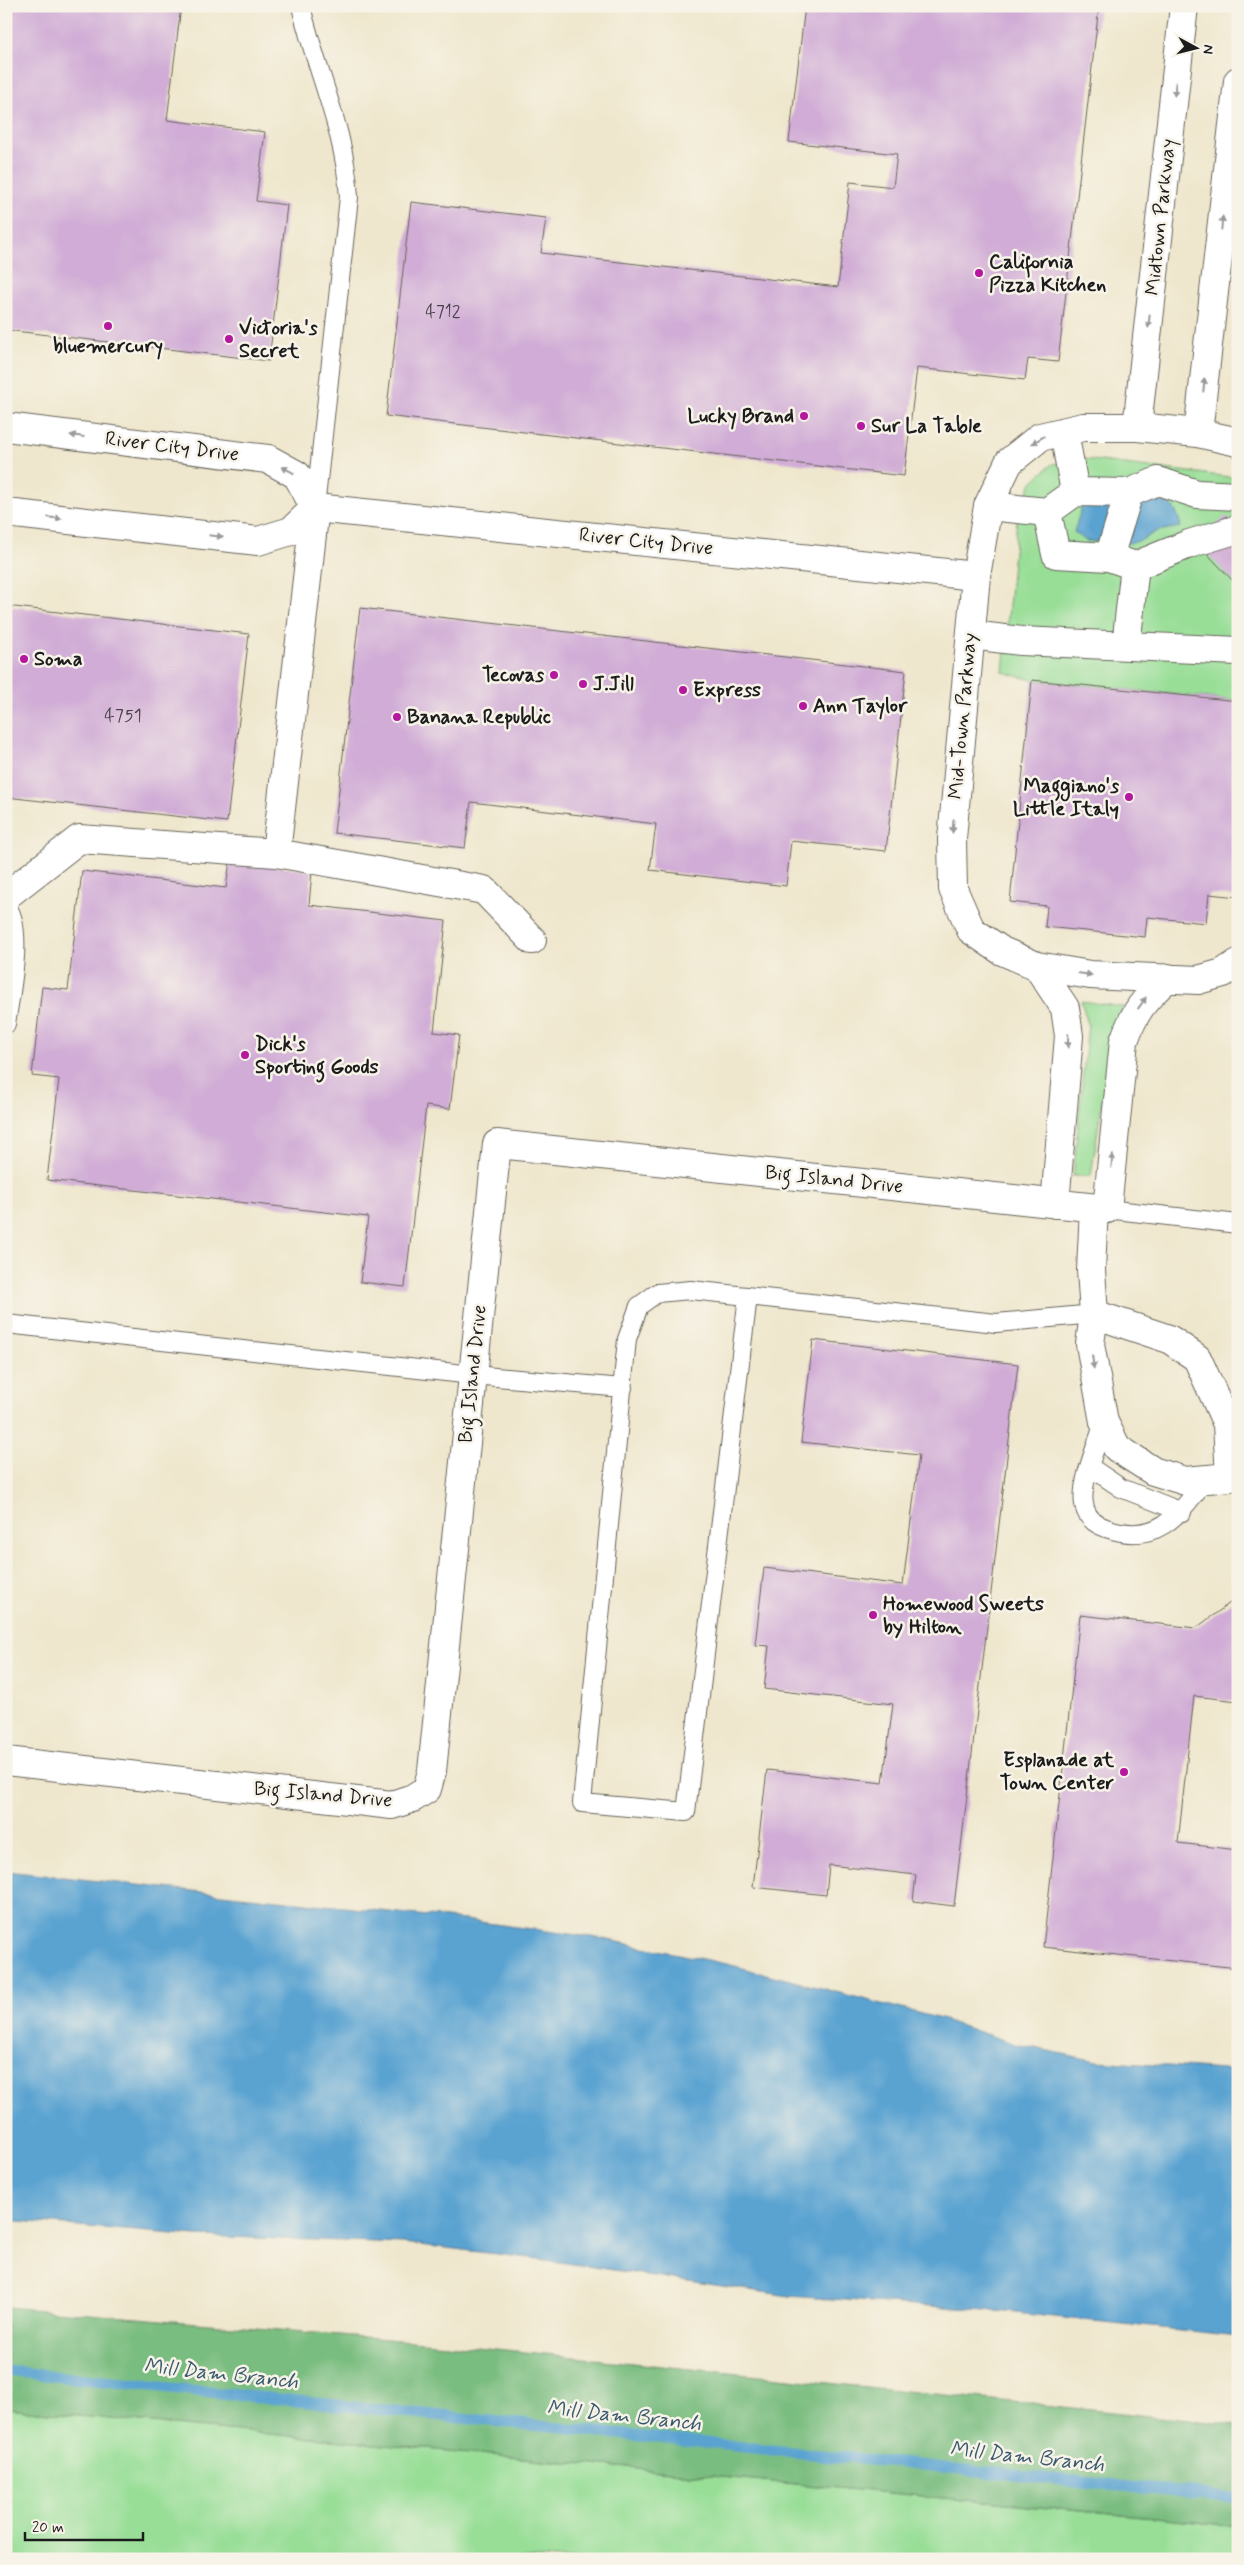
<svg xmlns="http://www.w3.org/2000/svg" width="1244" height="2565" font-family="Mynerve,sans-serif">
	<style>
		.green { fill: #98de97; stroke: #5a7d5a }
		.forest { fill: #7abd80; stroke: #4b6c4e }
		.water { fill: #5aa3d1; stroke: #3b6076 }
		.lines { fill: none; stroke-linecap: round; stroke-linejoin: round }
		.stream { stroke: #5aa3d1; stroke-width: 11 }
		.building { fill: #d0acd6 }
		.service-casing { stroke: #66635a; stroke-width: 20 }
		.pedestrian-casing { stroke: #66635a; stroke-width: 30 }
		.minor-casing { stroke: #66635a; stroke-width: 30 }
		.service { stroke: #fff; stroke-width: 18 }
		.pedestrian { stroke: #fff; stroke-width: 28 }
		.minor { stroke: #fff; stroke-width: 28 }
		.oneway { fill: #999 }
		.poi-dot { fill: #b5179e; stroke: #f7f3e8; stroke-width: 2 }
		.labels { text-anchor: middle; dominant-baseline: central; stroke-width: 5; stroke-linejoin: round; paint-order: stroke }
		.number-label { font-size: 18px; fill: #49404a }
		.street-label { font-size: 20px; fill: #1c1c1c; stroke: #f7f3e8 }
		.poi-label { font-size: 20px; font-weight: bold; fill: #1c1c1c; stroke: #f7f3e8; text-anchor: start }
		.water-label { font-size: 21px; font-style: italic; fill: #38596d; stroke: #f7f3e8 }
	</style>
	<rect width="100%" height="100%" fill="#f7f3e8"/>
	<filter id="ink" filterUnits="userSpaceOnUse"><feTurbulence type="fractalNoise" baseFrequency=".02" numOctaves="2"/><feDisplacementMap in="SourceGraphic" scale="10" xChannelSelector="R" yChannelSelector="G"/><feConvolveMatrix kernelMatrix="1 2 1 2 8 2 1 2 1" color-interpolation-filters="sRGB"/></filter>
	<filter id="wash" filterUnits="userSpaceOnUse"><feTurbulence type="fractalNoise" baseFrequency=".0096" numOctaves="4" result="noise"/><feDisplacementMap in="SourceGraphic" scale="20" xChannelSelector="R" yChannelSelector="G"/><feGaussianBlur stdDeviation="1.12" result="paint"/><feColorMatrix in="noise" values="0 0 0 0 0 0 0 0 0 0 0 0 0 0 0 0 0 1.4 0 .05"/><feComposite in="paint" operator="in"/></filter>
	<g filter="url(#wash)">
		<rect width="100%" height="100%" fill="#efe7cd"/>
		<path class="green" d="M 1084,459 L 1238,478 L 1238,701 L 1032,680 L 1003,672 L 1017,518 L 1032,482 L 1052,464 Z
			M 1081,1001 L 1123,1007 L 1112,1033 L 1091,1176 L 1073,1176 L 1088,1024 Z
			M 6,2409 L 1238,2526 L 1238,2559 L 6,2559 Z"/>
		<path class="forest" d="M 6,2307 L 447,2344 L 1238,2425 L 1238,2526 L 6,2409 Z"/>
		<path class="water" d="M 1146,498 C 1168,500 1176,504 1181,527 L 1157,531 L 1140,541 L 1130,543 L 1086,541 L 1074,532 L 1082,506 L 1103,500 Z
			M 6,1871 L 465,1920 L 599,1938 L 727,1964 L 941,2019 L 1015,2044 L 1097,2061 L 1238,2071 L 1238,2336 L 986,2310 L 789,2296 L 539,2259 L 403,2243 L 196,2236 L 6,2220 Z"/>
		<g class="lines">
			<path class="stream" d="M 6,2371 L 1238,2498"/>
		</g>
		<g id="blocks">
			<path class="building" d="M 6,6 L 181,6 L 167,120 L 265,132 L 256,201 L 287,205 L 269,361 L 6,330 Z
				M 805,6 L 1099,6 L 1058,362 L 1028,359 L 1025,380 L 917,368 L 904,476 L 386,416 L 411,202 L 546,218 L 541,253 L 838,287 L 850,182 L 893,187 L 897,154 L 789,142 Z
				M 1226,516 L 1238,529 L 1238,581 L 1235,583 L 1197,543 Z
				M 6,606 L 249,634 L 227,822 L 6,797 Z
				M 360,608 L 906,671 L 886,851 L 791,841 L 786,886 L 650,870 L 656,824 L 471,802 L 465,848 L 334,833 Z
				M 1032,680 L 1238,701 L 1238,897 L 1209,894 L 1206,923 L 1147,917 L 1145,937 L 1045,927 L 1047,906 L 1010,902 Z
				M 230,861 L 312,871 L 309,905 L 446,921 L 434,1032 L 459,1035 L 450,1109 L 426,1106 L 405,1287 L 360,1282 L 368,1217 L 47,1180 L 59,1079 L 32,1076 L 42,987 L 68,990 L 82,871 L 226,888 Z
				M 813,1340 L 1018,1364 L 954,1906 L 913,1901 L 916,1875 L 829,1865 L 826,1895 L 753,1887 L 767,1770 L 883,1783 L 893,1704 L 764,1689 L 769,1646 L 755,1645 L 764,1568 L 903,1585 L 919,1455 L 801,1442 Z
				M 1238,1597 L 1238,1701 L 1194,1696 L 1178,1843 L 1238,1850 L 1238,1968 L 1043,1947 L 1080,1615 L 1196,1628 Z"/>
		</g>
	</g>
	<g filter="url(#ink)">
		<use href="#blocks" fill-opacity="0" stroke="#66635a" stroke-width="1"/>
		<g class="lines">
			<defs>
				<path id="service" d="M 301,6 C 316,71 345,129 349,197 L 315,508
					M 6,905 C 25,928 10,995 6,1024
					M 1107,1209 L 1238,1224
					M 748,1296 L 686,1812 L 582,1803 L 627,1339 L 639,1306 L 657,1293 L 691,1290 L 996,1323 L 1094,1314
					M 6,1324 L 473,1375 L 623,1388
					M 1104,1422 C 1098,1443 1080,1482 1084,1504 C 1086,1517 1094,1524 1106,1528 C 1157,1546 1178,1516 1206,1479
					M 1090,1467 L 1121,1488 L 1182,1512"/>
				<path id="pedestrian" d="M 1064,432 L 1075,492
					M 988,506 L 1047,512 L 1075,492 L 1129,493 L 1158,481 L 1197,494 L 1238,496
					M 1047,512 L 1056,554 L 1109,557 L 1135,566 L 1126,645
					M 1109,557 L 1129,493
					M 1135,566 L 1189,544 L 1238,529
					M 971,635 L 1021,641 L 1238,651
					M 276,853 L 315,508
					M 6,896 L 79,839 L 276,853 L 484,890 L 532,940"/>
				<path id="minor" d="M 6,427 L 268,459 L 297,475 L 315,508
					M 1137,427 L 1184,6
					M 1198,433 L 1238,81
					M 1238,442 L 1198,433 L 1137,427 L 1083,427 L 1040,437 L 1009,462 L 988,506 L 976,576 L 952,839 L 953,889 L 971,930 L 1002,951 L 1037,966 L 1090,975 L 1198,980 L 1223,973 L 1238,963
					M 6,513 L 258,541 L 291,531 L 315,508 L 976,576
					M 1037,966 L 1065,1008 L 1069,1036 L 1055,1204
					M 1094,1208 L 1091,1270 L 1094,1314 L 1090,1344 L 1104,1422 L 1117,1448 L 1153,1471 L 1185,1481 L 1230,1477 L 1227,1424 L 1197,1358 L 1169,1339 L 1094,1314
					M 6,1761 L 392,1805 L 413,1798 L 427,1789 L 432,1771 L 497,1144 L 1107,1209 L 1124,1041 C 1134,1012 1145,998 1168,978"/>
			</defs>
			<use href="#service" class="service-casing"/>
			<use href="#pedestrian" class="pedestrian-casing"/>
			<use href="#minor" class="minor-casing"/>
			<use href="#service" class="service"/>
			<use href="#pedestrian" class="pedestrian"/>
			<use href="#minor" class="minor"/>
		</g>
		<defs><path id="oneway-solid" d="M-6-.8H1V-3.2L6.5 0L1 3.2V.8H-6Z" transform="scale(1.25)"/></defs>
		<g class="oneway">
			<use href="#oneway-solid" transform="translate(1175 89) rotate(96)"/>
			<use href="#oneway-solid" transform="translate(1222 223) rotate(-84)"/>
			<use href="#oneway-solid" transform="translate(1149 321) rotate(96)"/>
			<use href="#oneway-solid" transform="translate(1204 385) rotate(-84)"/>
			<use href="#oneway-solid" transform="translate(77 436) rotate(-173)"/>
			<use href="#oneway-solid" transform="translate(1038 440) rotate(149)"/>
			<use href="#oneway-solid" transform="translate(288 470) rotate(-152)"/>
			<use href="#oneway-solid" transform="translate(55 518) rotate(6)"/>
			<use href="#oneway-solid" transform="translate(216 536) rotate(6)"/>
			<use href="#oneway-solid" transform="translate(953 826) rotate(95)"/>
			<use href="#oneway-solid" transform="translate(1085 974) rotate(8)"/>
			<use href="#oneway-solid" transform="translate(1142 1003) rotate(-55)"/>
			<use href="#oneway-solid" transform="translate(1068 1041) rotate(92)"/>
			<use href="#oneway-solid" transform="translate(1112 1161) rotate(-84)"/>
			<use href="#oneway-solid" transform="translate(1093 1362) rotate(82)"/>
		</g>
	</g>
	<g class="poi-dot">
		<circle cx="979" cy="273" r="5"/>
		<circle cx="108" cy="326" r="5"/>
		<circle cx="229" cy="339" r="5"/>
		<circle cx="804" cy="416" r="5"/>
		<circle cx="861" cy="426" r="5"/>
		<circle cx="24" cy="659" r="5"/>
		<circle cx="554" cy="675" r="5"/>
		<circle cx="583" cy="684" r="5"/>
		<circle cx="683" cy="690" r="5"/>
		<circle cx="803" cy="706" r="5"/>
		<circle cx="397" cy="717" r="5"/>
		<circle cx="1129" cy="797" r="5"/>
		<circle cx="245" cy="1055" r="5"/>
		<circle cx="873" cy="1615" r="5"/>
		<circle cx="1124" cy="1772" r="5"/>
	</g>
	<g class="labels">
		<g class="number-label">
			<text x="443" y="312">4712</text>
			<text x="123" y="716">4751</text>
		</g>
		<g class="street-label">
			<text transform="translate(1161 217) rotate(-84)">Midtown Parkway</text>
			<text transform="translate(172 447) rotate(7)">River City Drive</text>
			<text transform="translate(646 542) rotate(6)">River City Drive</text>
			<text transform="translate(963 716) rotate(-85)">Mid-Town Parkway</text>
			<text transform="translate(834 1180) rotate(6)">Big Island Drive</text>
			<text transform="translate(473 1374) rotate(-84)">Big Island Drive</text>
			<text transform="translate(323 1795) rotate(5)">Big Island Drive</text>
		</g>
		<g class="poi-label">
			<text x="989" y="262">California<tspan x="989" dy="23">Pizza Kitchen</tspan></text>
			<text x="239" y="328">Victoria's<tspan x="239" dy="23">Secret</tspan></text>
			<text x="108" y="346" text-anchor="middle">bluemercury</text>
			<text x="794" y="416" text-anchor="end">Lucky Brand</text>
			<text x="871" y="426">Sur La Table</text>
			<text x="34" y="659">Soma</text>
			<text x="544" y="675" text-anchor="end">Tecovas</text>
			<text x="593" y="684">J.Jill</text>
			<text x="693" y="690">Express</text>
			<text x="813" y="706">Ann Taylor</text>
			<text x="407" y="717">Banana Republic</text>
			<text x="1119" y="786" text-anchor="end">Maggiano's<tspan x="1119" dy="23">Little Italy</tspan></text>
			<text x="255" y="1044">Dick's<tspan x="255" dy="23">Sporting Goods</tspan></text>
			<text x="883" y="1604">Homewood Sweets<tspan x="883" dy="23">by Hilton</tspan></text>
			<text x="1114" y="1760" text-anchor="end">Esplanade at<tspan x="1114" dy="23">Town Center</tspan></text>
		</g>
		<g class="water-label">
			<text transform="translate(221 2374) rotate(6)">Mill Dam Branch</text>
			<text transform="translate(624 2416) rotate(6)">Mill Dam Branch</text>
			<text transform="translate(1027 2457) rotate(6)">Mill Dam Branch</text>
		</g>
	</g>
	<rect width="1244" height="2565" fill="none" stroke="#f7f3e8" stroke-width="25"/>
	<g transform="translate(1196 48) rotate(97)" stroke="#f7f3e8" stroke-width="4" paint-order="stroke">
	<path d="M0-4L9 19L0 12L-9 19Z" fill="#1c1c1c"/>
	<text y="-8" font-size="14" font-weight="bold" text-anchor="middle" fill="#1c1c1c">N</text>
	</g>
	<path d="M25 2532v8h118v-8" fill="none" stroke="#1c1c1c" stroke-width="2.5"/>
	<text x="32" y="2532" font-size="15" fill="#1c1c1c" stroke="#f7f3e8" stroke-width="4" paint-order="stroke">20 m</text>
</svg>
